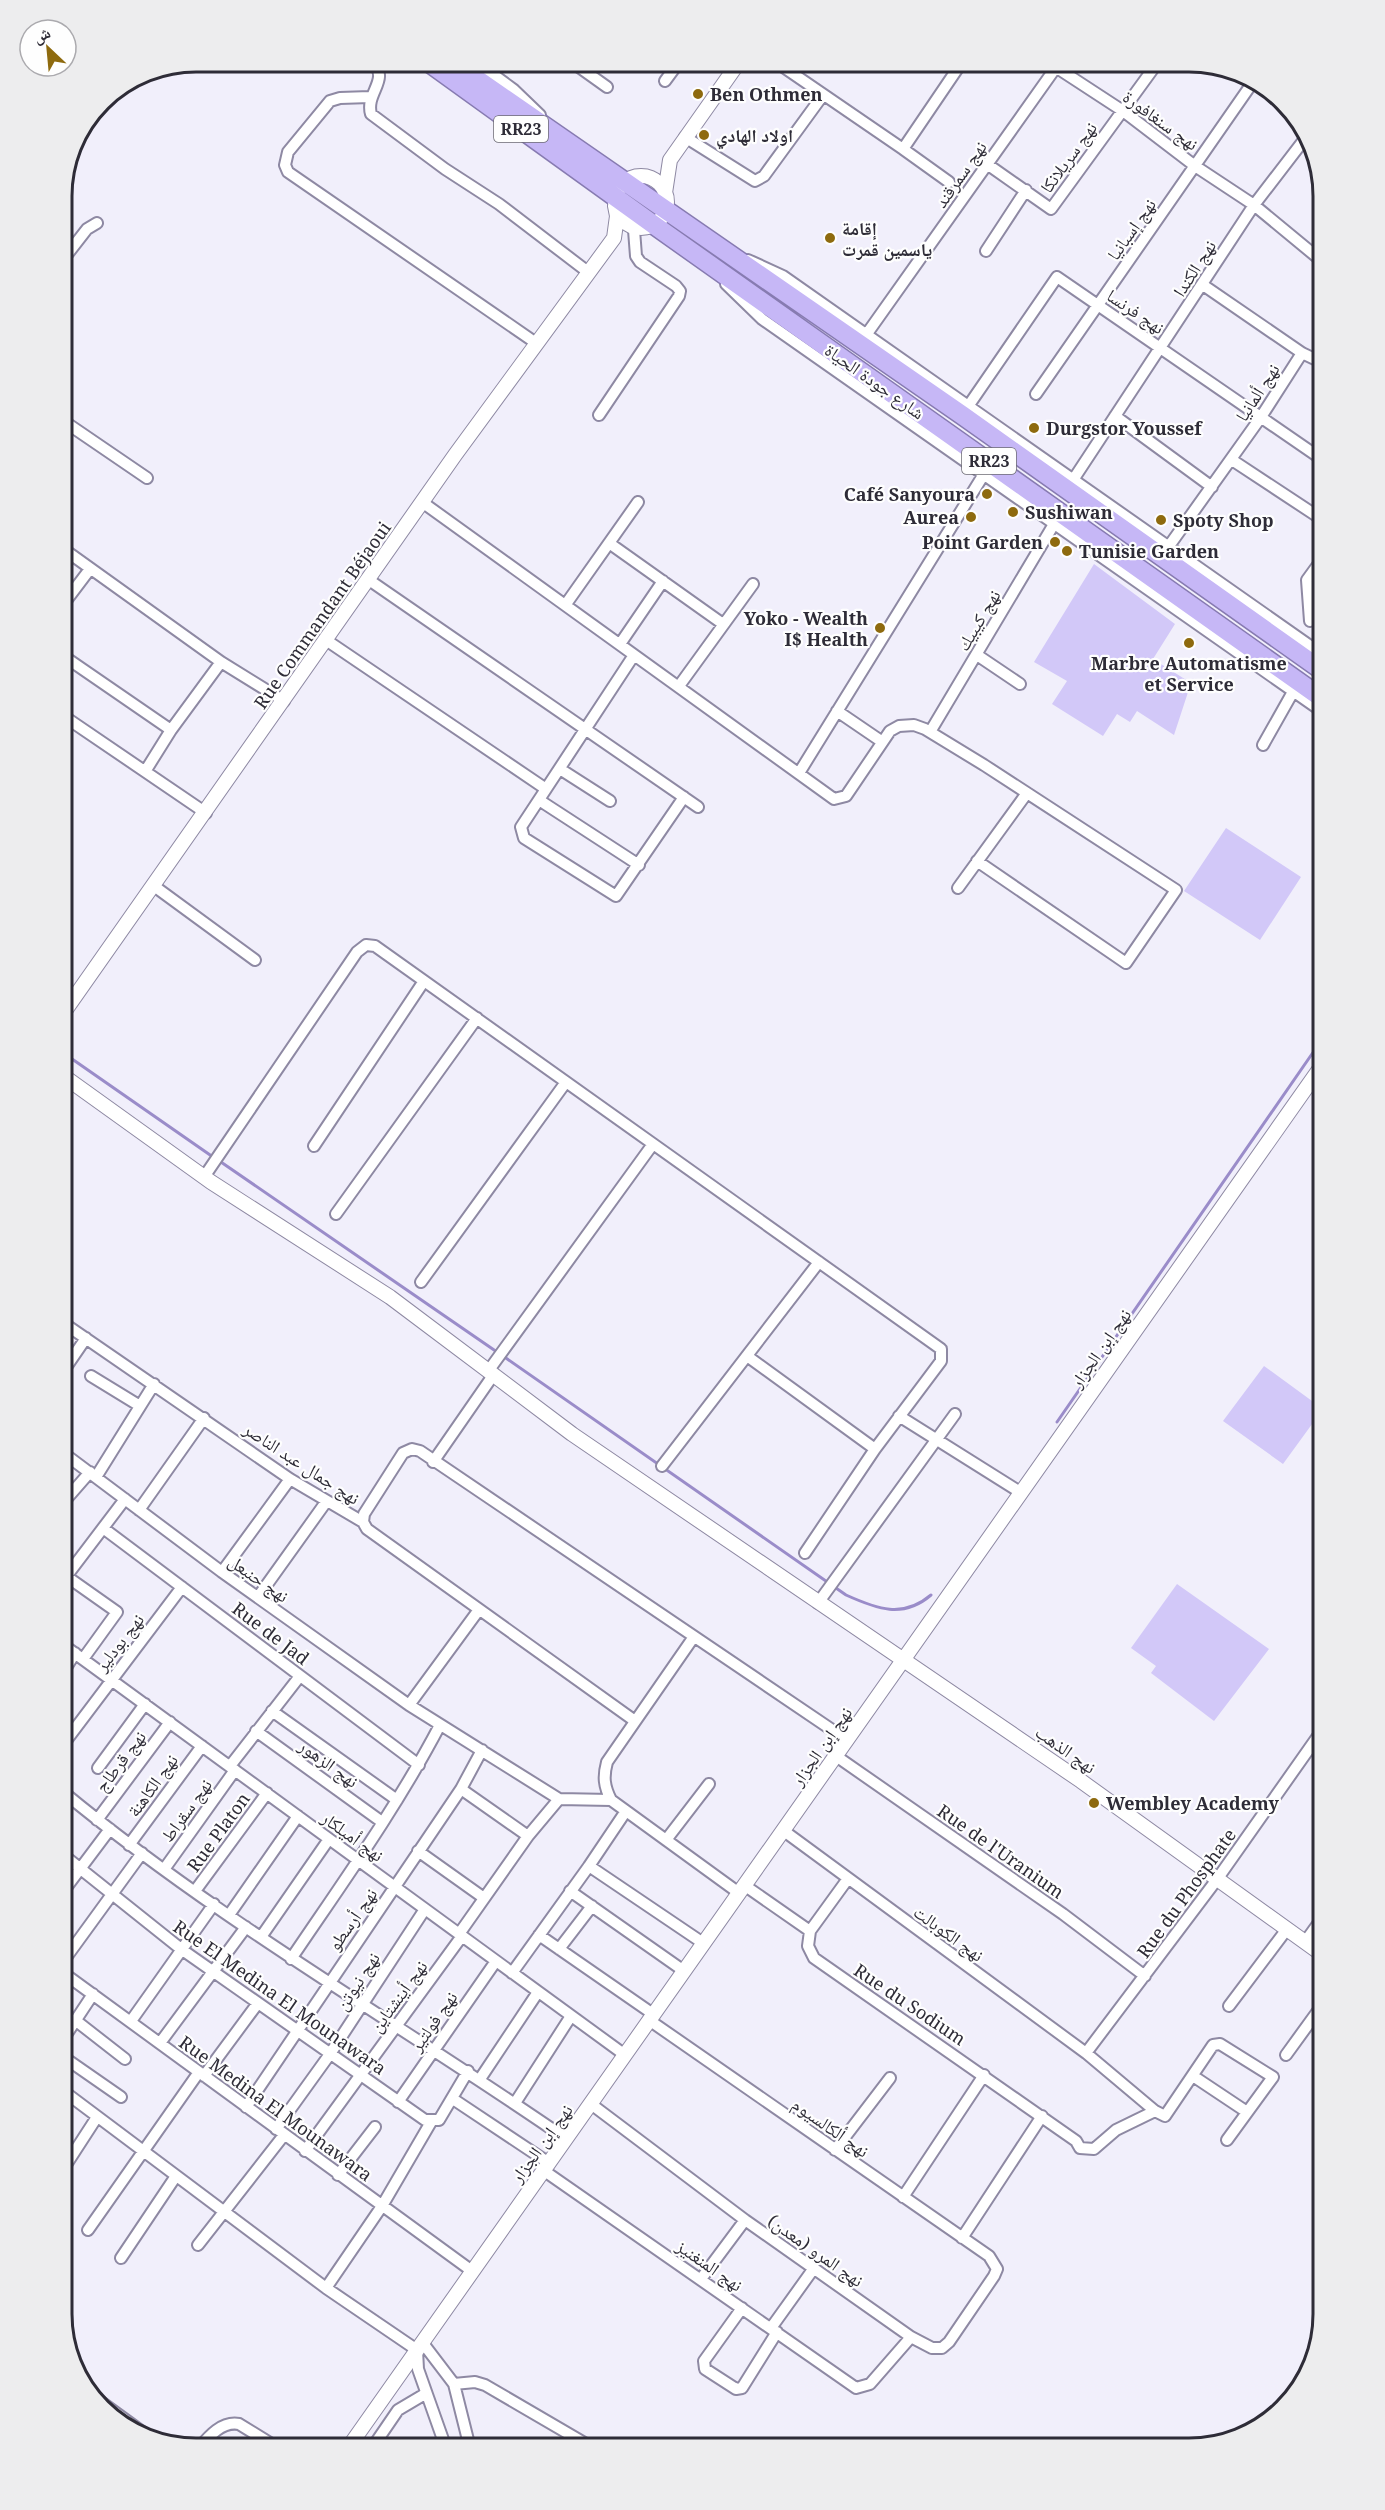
<svg xmlns="http://www.w3.org/2000/svg" width="1385" height="2510" font-family="'Noto Serif','Noto Naskh Arabic',serif">
	<style>
		.grass { fill: #d2c8f8 }
		.lines { fill: none; stroke-linecap: round; stroke-linejoin: round }
		.stream { stroke: #9a8cc9; stroke-width: 3 }
		.minor-casing { stroke: #8e89a3; stroke-width: 14 }
		.tertiary-casing { stroke: #8e89a3; stroke-width: 16 }
		.trunk-casing { stroke: #877bb1; stroke-width: 21 }
		.minor { stroke: #fff; stroke-width: 10 }
		.tertiary { stroke: #fff; stroke-width: 14 }
		.trunk { stroke: #c6b7f6; stroke-width: 18 }
		.poi-dot { fill: #8e6a0e; stroke: #fefefe; stroke-width: 2 }
		.labels { text-anchor: middle; dominant-baseline: central; stroke-width: 4.5; stroke-linejoin: round; paint-order: stroke }
		.shield { fill: #fefefe; stroke: #6c6b73; stroke-width: 1.5 }
		.shield-label { font-size: 16px; font-weight: bold; fill: #2e2c37 }
		.poi-label { font-size: 18px; font-weight: bold; fill: #2e2c37; stroke: #fefefe; text-anchor: start }
		.street-label { font-size: 18px; fill: #2e2c37; stroke: #fefefe }
		.rim { fill: none; stroke: #2e2c37; stroke-width: 3 }
	</style>
	<rect width="100%" height="100%" fill="#f1effb"/>
	<path class="grass" d="M 1094,564 L 1175,624 L 1153,659 L 1191,683 L 1174,735 L 1137,711 L 1130,722 L 1117,714 L 1103,736 L 1052,704 L 1067,681 L 1034,662 Z
		M 1323,566 L 1323,634 L 1315,578 Z
		M 1226,828 L 1301,877 L 1260,940 L 1184,891 Z
		M 1264,1366 L 1323,1409 L 1283,1464 L 1223,1421 Z
		M 1177,1584 L 1269,1649 L 1214,1721 L 1151,1673 L 1156,1666 L 1131,1648 Z"/>
	<g class="lines">
		<path class="stream" d="M 62,1052 L 213,1157
			M 218,1160 L 497,1352
			M 503,1356 L 846,1595 C 877,1609 903,1619 931,1595
			M 1057,1422 L 1323,1038"/>
		<defs>
			<path id="minor" d="M 372,62 C 391,79 365,93 371,114 L 445,169 L 499,204 L 588,272
				M 476,62 L 514,90 L 540,115
				M 572,62 L 607,87
				M 776,62 L 903,149 L 962,62
				M 1048,62 L 1123,111 L 1195,166 L 1254,205 L 1323,262
				M 858,65 L 860,62
				M 665,81 L 679,62
				M 370,97 L 340,98 L 330,101 L 288,152 L 285,165 L 288,172 L 536,343
				M 94,112 L 105,98
				M 685,137 L 755,181 L 764,176 L 823,95
				M 903,149 L 949,182
				M 987,164 L 1051,209 L 1158,62
				M 986,251 L 1026,190
				M 748,260 L 783,276 L 1323,655
				M 62,261 L 87,229 L 97,223
				M 726,284 L 762,319 L 1323,712
				M 1203,285 L 1302,353 L 1323,363
				M 866,335 L 1059,63
				M 1036,394 L 1253,82
				M 969,405 L 1057,277 L 1323,460
				M 599,415 L 679,296 L 680,291 L 676,286 L 640,262 L 636,256 L 634,230
				M 1115,416 L 1212,487
				M 62,420 L 147,478
				M 1232,460 L 1323,520
				M 1073,480 L 1254,205 L 1307,136
				M 422,502 L 834,799 L 846,796 L 890,731 L 899,726 L 914,725 L 925,729 L 984,765 L 1176,890 L 1126,963 L 977,861
				M 609,543 L 723,624
				M 1169,546 L 1261,417 L 1302,353
				M 62,548 L 221,662
				M 369,580 L 698,807
				M 566,604 L 638,502
				M 62,606 L 90,569
				M 1310,621 L 1307,580 L 1323,558
				M 326,640 L 546,789 L 634,655
				M 620,644 L 663,581
				M 62,655 L 171,730
				M 977,655 L 1020,684
				M 679,686 L 753,584
				M 837,711 L 881,741
				M 62,715 L 206,813
				M 930,732 L 1054,524
				M 1263,745 L 1294,690
				M 560,769 L 610,801
				M 146,770 L 171,730 L 221,662 L 284,701
				M 799,773 L 984,474
				M 546,789 L 521,827 L 524,838 L 616,896 L 684,797
				M 539,800 L 639,865
				M 154,886 L 255,960
				M 958,888 L 1027,793
				M 314,1146 L 424,981
				M 204,1177 L 357,952 L 366,945 L 375,946 L 941,1349 L 941,1361 L 875,1449 L 805,1553
				M 336,1214 L 477,1018
				M 421,1282 L 566,1082
				M 62,1322 L 290,1479 L 363,1522 L 367,1529 L 635,1721
				M 747,1356 L 875,1449
				M 489,1370 L 653,1144
				M 62,1373 L 86,1338
				M 91,1376 L 140,1406
				M 899,1416 L 1020,1492
				M 62,1452 L 222,1572 L 409,1705 L 559,1799 L 611,1800
				M 433,1462 L 494,1374
				M 662,1466 L 819,1262
				M 96,1477 L 154,1384
				M 62,1504 L 90,1472
				M 139,1510 L 204,1418
				M 363,1522 L 364,1514 L 403,1453 L 412,1449 L 420,1451 L 847,1740
				M 103,1528 L 419,1765
				M 222,1572 L 290,1479
				M 66,1576 L 117,1612 L 83,1659
				M 62,1582 L 125,1499
				M 258,1597 L 326,1502
				M 818,1603 L 955,1414
				M 693,1638 L 607,1762 C 603,1777 604,1786 611,1800 L 739,1893
				M 62,1644 L 625,2055
				M 62,1674 L 75,1653
				M 409,1705 L 478,1611
				M 272,1711 L 397,1800
				M 256,1731 L 382,1822
				M 62,1746 L 182,1587
				M 836,1756 L 1063,1914 L 1145,1976
				M 230,1766 L 300,1676
				M 98,1768 L 145,1704
				M 461,1789 L 482,1750
				M 62,1791 C 219,1921 397,2022 565,2138
				M 97,1820 L 170,1722
				M 784,1831 L 1086,2053 L 1218,1878 L 1323,1729
				M 666,1840 L 709,1784
				M 129,1845 L 202,1746
				M 418,1851 L 484,1898
				M 62,1854 L 181,1949 L 425,2120 L 439,2120 L 468,2071
				M 589,1866 L 626,1811
				M 165,1868 L 235,1770
				M 744,1885 L 810,1931 L 808,1946 L 814,1958 L 1076,2141 L 1080,2148 L 1094,2149 L 1116,2130 L 1155,2111
				M 195,1891 L 267,1793
				M 570,1891 L 684,1971
				M 62,1893 L 110,1829
				M 229,1915 L 298,1816
				M 810,1931 L 847,1880
				M 459,1934 L 528,1836 L 559,1799
				M 539,1935 L 653,2014
				M 261,1937 L 329,1839
				M 1305,1942 L 1323,1917
				M 559,1949 L 592,1906
				M 291,1959 C 343,1882 397,1807 440,1725
				M 62,1963 L 142,1853
				M 62,1972 L 472,2271
				M 512,1973 L 589,1866 L 703,1943
				M 1229,2006 L 1287,1929
				M 75,2020 L 125,2059
				M 131,2021 L 214,1904
				M 62,2041 L 93,1994
				M 160,2043 L 246,1927
				M 1086,2053 L 1155,2111 L 1165,2116 L 1213,2045 L 1220,2044 L 1273,2077 L 1227,2140
				M 1286,2055 L 1323,2004
				M 62,2056 L 121,2097
				M 204,2076 L 258,2003
				M 1193,2076 L 1247,2112
				M 480,2079 L 538,1992
				M 62,2090 L 326,2288 L 417,2350 L 418,2369 L 446,2448
				M 453,2099 L 549,2163
				M 398,2102 L 496,1961
				M 515,2103 L 571,2016
				M 591,2104 L 745,2220 L 911,2337 L 932,2348 L 942,2348 L 949,2342 L 994,2276 L 997,2269 L 989,2256 L 649,2020
				M 246,2107 L 461,1789 L 528,1836
				M 276,2129 L 330,2054 L 425,1909
				M 835,2150 L 890,2078
				M 305,2151 L 462,1936
				M 543,2170 L 856,2388 L 870,2384 L 911,2337
				M 62,2171 L 97,2117
				M 338,2175 L 375,2127
				M 903,2197 L 984,2075
				M 88,2230 L 199,2072
				M 962,2238 L 1042,2116
				M 198,2245 L 284,2135
				M 121,2258 L 176,2176
				M 701,2279 L 745,2220
				M 326,2288 L 382,2206 L 431,2122
				M 742,2308 L 704,2361 L 705,2369 L 736,2389 L 742,2388 L 777,2332
				M 771,2328 L 814,2268
				M 422,2342 L 454,2384 L 470,2448
				M 454,2384 L 475,2382 L 485,2385 L 593,2448
				M 101,2402 L 145,2434
				M 199,2448 C 209,2436 222,2421 239,2424 L 278,2448
				M 372,2448 L 398,2410 L 425,2394"/>
			<path id="tertiary" d="M615 202a26 26 0 1 1 52 0a26 26 0 1 1-52 0Z
				M 665,193 L 670,160 L 739,62
				M 62,1015 L 455,455 L 614,238 L 617,216 L 615,206
				M 62,1075 L 211,1182 L 390,1297 L 572,1434 L 1081,1781 L 1323,1955
				M 348,2448 L 1323,1064"/>
			<path id="trunk" d="M 428,62 L 654,225 L 1323,699
				M 452,62 L 962,415 L 1323,671"/>
		</defs>
		<use href="#minor" class="minor-casing"/>
		<use href="#tertiary" class="tertiary-casing"/>
		<use href="#trunk" class="trunk-casing"/>
		<use href="#minor" class="minor"/>
		<use href="#tertiary" class="tertiary"/>
		<use href="#trunk" class="trunk"/>
	</g>
	<g class="poi-dot">
		<circle cx="698" cy="94" r="6"/>
		<circle cx="704" cy="135" r="6"/>
		<circle cx="830" cy="238" r="6"/>
		<circle cx="1034" cy="428" r="6"/>
		<circle cx="987" cy="494" r="6"/>
		<circle cx="1013" cy="512" r="6"/>
		<circle cx="971" cy="517" r="6"/>
		<circle cx="1161" cy="520" r="6"/>
		<circle cx="1055" cy="542" r="6"/>
		<circle cx="1067" cy="551" r="6"/>
		<circle cx="880" cy="628" r="6"/>
		<circle cx="1189" cy="643" r="6"/>
		<circle cx="1094" cy="1803" r="6"/>
	</g>
	<g class="labels">
		<g class="shield">
			<rect x="494" y="116" width="54" height="26" rx="4.5"/>
			<rect x="962" y="448" width="54" height="26" rx="4.5"/>
		</g>
		<g class="shield-label">
			<text x="521" y="129">RR23</text>
			<text x="989" y="461">RR23</text>
		</g>
		<g class="poi-label">
			<text x="710" y="94">Ben Othmen</text>
			<text x="716" y="135">اولاد الهادي</text>
			<text x="842" y="228">إقامة<tspan x="842" dy="21">ياسمين قمرت</tspan></text>
			<text x="1046" y="428">Durgstor Youssef</text>
			<text x="975" y="494" text-anchor="end">Café Sanyoura</text>
			<text x="1025" y="512">Sushiwan</text>
			<text x="959" y="517" text-anchor="end">Aurea</text>
			<text x="1173" y="520">Spoty Shop</text>
			<text x="1043" y="542" text-anchor="end">Point Garden</text>
			<text x="1079" y="551">Tunisie Garden</text>
			<text x="868" y="618" text-anchor="end">Yoko - Wealth<tspan x="868" dy="21">I$ Health</tspan></text>
			<text x="1189" y="663" text-anchor="middle">Marbre Automatisme<tspan x="1189" dy="21">et Service</tspan></text>
			<text x="1106" y="1803">Wembley Academy</text>
		</g>
		<g class="street-label">
			<text transform="translate(1161 120) rotate(36)">نهج سنغافورة</text>
			<text transform="translate(1068 157) rotate(-54)">نهج سريلانكا</text>
			<text transform="translate(960 174) rotate(-55)">نهج سمرقند</text>
			<text transform="translate(1131 229) rotate(-55)">نهج إسبانيا</text>
			<text transform="translate(1194 268) rotate(-57)">نهج الكندا</text>
			<text transform="translate(1136 311) rotate(34)">نهج فرنسا</text>
			<text transform="translate(875 381) rotate(35)">شارع جودة الحياة</text>
			<text transform="translate(1257 392) rotate(-57)">نهج ألمانيا</text>
			<text transform="translate(322 615) rotate(-55)">Rue Commandant Béjaoui</text>
			<text transform="translate(978 620) rotate(-59)">نهج كيبيك</text>
			<text transform="translate(1100 1348) rotate(-55)">نهج إبن الجزار</text>
			<text transform="translate(302 1463) rotate(33)">نهج جمال عبد الناصر</text>
			<text transform="translate(259 1578) rotate(35)">نهج حنبعل</text>
			<text transform="translate(271 1633) rotate(37)">Rue de Jad</text>
			<text transform="translate(119 1642) rotate(-52)">نهج بودلير</text>
			<text transform="translate(821 1746) rotate(-55)">نهج إبن الجزار</text>
			<text transform="translate(1066 1749) rotate(35)">نهج الذهب</text>
			<text transform="translate(120 1761) rotate(-53)">نهج قرطاج</text>
			<text transform="translate(329 1763) rotate(36)">نهج الزهور</text>
			<text transform="translate(152 1785) rotate(-54)">نهج الكاهنة</text>
			<text transform="translate(186 1810) rotate(-54)">نهج سقراط</text>
			<text transform="translate(218 1832) rotate(-54)">Rue Platon</text>
			<text transform="translate(353 1836) rotate(36)">نهج أميلكار</text>
			<text transform="translate(1001 1851) rotate(35)">Rue de l'Uranium</text>
			<text transform="translate(1186 1893) rotate(-54)">Rue du Phosphate</text>
			<text transform="translate(352 1919) rotate(-55)">نهج أرسطو</text>
			<text transform="translate(949 1933) rotate(36)">نهج الكوبالت</text>
			<text transform="translate(357 1981) rotate(-57)">نهج نيوتن</text>
			<text transform="translate(398 1996) rotate(-54)">نهج أينشتاين</text>
			<text transform="translate(280 1997) rotate(35)">Rue El Medina El Mounawara</text>
			<text transform="translate(910 2004) rotate(34)">Rue du Sodium</text>
			<text transform="translate(433 2021) rotate(-55)">نهج فولتير</text>
			<text transform="translate(276 2108) rotate(36)">Rue Medina El Mounawara</text>
			<text transform="translate(831 2127) rotate(35)">نهج ألكالسيوم</text>
			<text transform="translate(541 2143) rotate(-54)">نهج إبن الجزار</text>
			<text transform="translate(816 2250) rotate(35)">نهج المرو (معدن)</text>
			<text transform="translate(710 2265) rotate(35)">نهج المنغنيز</text>
		</g>
	</g>
	<path d="M0 0H1385V2510H0ZM196 72H1189A124 124 0 0 1 1313 196V2314A124 124 0 0 1 1189 2438H196A124 124 0 0 1 72 2314V196A124 124 0 0 1 196 72Z" fill="#ededee" fill-rule="evenodd"/>
	<path class="rim" d="M196 72H1189A124 124 0 0 1 1313 196V2314A124 124 0 0 1 1189 2438H196A124 124 0 0 1 72 2314V196A124 124 0 0 1 196 72Z"/>
	<g transform="translate(48 48) rotate(334)"><circle r="28" fill="#fefefe" stroke="#abaaae" stroke-width="1.5"/>
	<path d="M0-4.5L10 22L0 15L-10 22Z" fill="#8e6a0e"/>
	<text y="-9" font-size="16" font-weight="bold" text-anchor="middle" fill="#2e2c37">ش</text>
	</g>
</svg>
